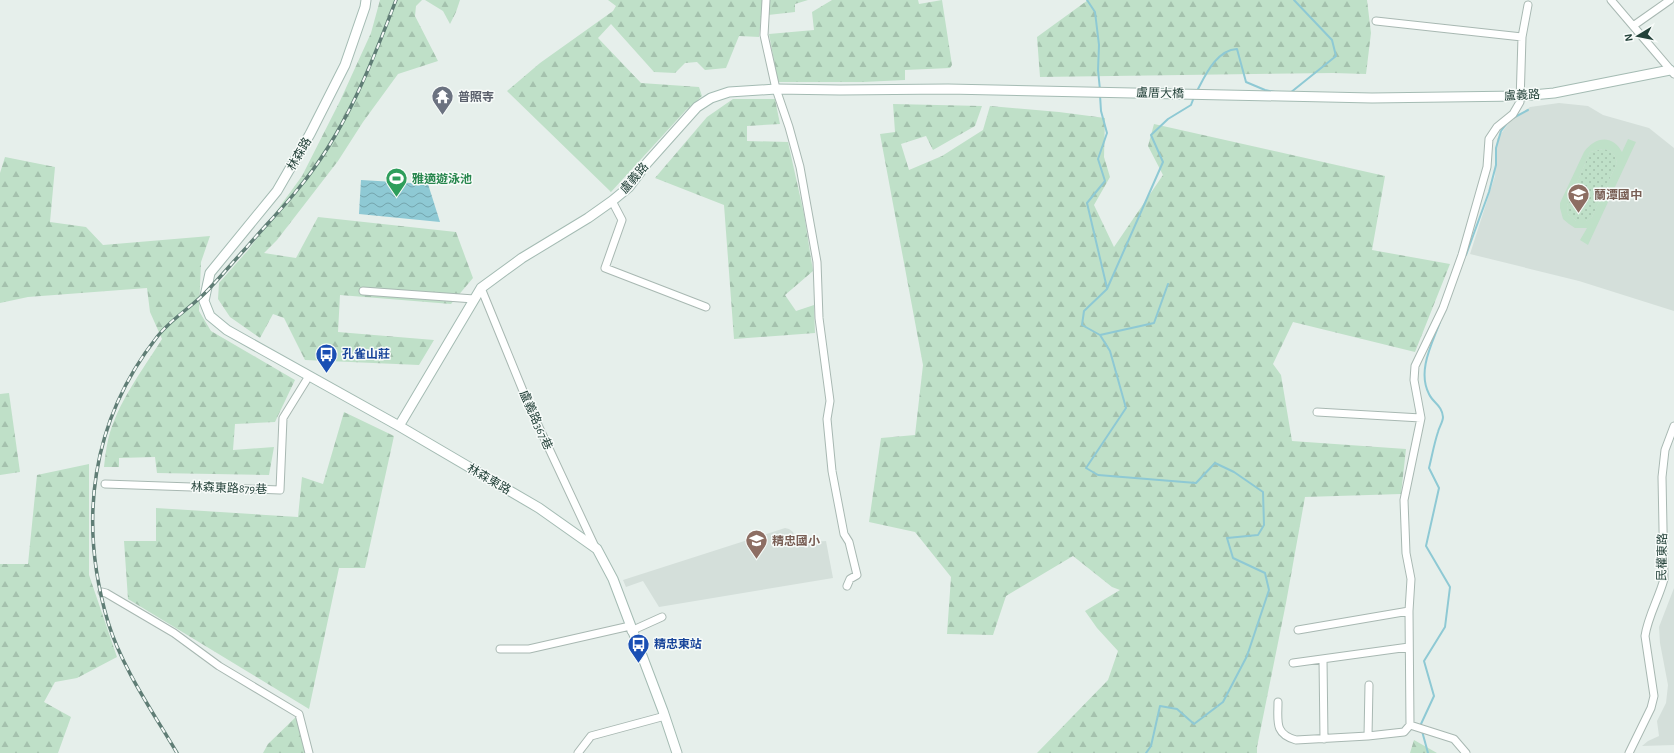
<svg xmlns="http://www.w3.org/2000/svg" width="1674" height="753" font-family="'Alegreya Sans','Noto Sans TC',sans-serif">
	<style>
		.built { fill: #d4dfda }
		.green { fill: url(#green-dots) }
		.forest { fill: url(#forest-firs) }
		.pitch { fill: #bfe0c8; fill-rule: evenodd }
		.water { fill: url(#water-waves) }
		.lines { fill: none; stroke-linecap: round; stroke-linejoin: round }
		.stream { stroke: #8ec9d4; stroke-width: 2 }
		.street-casing { stroke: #a8b8b2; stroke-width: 9 }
		.secondary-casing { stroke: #a4bbb3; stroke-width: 11 }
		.street { stroke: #fff; stroke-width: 7 }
		.secondary { stroke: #fff; stroke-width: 9 }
		.rail-casing { stroke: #5f7d75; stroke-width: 3.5 }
		.rail { stroke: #f7fbf9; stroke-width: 2; stroke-dasharray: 6; stroke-linecap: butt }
		.labels { text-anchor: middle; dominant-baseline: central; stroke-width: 3; stroke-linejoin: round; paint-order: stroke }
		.street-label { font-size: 12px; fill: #24423a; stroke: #f7fbf9 }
		.worship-label { font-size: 12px; font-weight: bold; fill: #5b616d; stroke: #f7fbf9; text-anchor: start }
		.leisure-label { font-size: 12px; font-weight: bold; fill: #27864d; stroke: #f7fbf9; text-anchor: start }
		.education-label { font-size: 12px; font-weight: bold; fill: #785e54; stroke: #f7fbf9; text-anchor: start }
		.transit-label { font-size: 12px; font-weight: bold; fill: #164399; stroke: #f7fbf9; text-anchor: start }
	</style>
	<defs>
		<pattern id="green-dots" width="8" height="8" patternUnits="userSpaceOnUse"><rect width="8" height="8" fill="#bfe0c8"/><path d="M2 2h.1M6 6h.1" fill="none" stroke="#a4c1ad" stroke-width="1.8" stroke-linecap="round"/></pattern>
		<pattern id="forest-firs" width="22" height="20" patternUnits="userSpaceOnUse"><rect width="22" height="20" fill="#bfe0c8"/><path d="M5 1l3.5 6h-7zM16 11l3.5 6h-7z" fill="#a4c1ad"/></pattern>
		<pattern id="water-waves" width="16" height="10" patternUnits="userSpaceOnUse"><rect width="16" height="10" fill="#8ec9d4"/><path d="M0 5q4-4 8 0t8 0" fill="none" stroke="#74a5ad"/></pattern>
	</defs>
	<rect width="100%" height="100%" fill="#e6efeb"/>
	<path class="built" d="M 1559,103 L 1588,106 L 1603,115 L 1649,128 L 1674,148 L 1674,311 L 1579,281 L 1470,254 L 1495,176 L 1497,139 L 1511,120 L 1530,107 Z
		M 785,528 L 789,529 L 793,532 L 797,543 L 826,541 L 833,578 L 659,607 L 643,581 L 626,587 L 623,580 Z
		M 1674,588 L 1674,745 L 1642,746 L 1648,741 L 1659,736 L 1657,721 L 1666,703 L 1668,685 L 1660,643 L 1659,627 Z"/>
	<path class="green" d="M 1603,149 C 1612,150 1615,154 1617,163 L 1592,217 L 1586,221 L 1576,221 L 1568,214 L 1567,206 L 1590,152 Z"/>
	<path class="forest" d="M 380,0 L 422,0 L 416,6 L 415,16 L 438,61 L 398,74 L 363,122 L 338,161 L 277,240 L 264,253 L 296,258 L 318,217 L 456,232 L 473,278 L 451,304 L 340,295 L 338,332 L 434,340 L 419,365 L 305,360 L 284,318 L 273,314 L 260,338 L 230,317 L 218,299 L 219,283 L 249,249 L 302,176 L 340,101 L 371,33 Z
		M 425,0 L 460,0 L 456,12 L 450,24 L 443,11 Z
		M 608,0 L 763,0 L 759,37 L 739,36 L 726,68 L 705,70 L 697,62 L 685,63 L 675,73 L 654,72 L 611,24 L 598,38 L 641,83 L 699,87 L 702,96 L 686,110 L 611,192 L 507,91 L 540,63 L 613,11 L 616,6 Z
		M 769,0 L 808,0 L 795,4 L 795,12 L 768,15 Z
		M 832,0 L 918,0 L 919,4 L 942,0 L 952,65 L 950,68 L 905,70 L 905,80 L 863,82 L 778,82 L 769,34 L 814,30 L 812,12 Z
		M 1088,0 L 1367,0 L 1371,33 L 1366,74 L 1333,73 L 1040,77 L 1037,37 Z
		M 733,99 L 775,99 L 780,124 L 747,126 L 747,141 L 788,142 L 804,214 L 813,271 L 785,295 L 796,311 L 814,305 L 815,333 L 734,339 L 724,205 L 655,178 L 707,117 Z
		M 893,104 L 982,106 L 975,126 L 933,150 L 926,136 L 901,144 L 909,170 L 942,156 L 983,130 L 990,106 L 1059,112 L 1105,118 L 1104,157 L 1110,177 L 1094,205 L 1114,247 L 1163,175 L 1148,146 L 1154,124 L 1385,176 L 1372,250 L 1450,264 L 1415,352 L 1293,322 L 1273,364 L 1281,375 L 1292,441 L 1406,449 L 1401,494 L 1305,497 L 1286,603 L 1257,747 L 1257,753 L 1037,753 L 1108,680 L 1118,651 L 1097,628 L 1085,611 L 1120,590 L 1112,587 L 1073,556 L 1006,596 L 993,635 L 947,634 L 951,577 L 915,532 L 869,522 L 881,438 L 915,435 L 923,365 L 880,134 L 895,132 Z
		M 5,157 L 55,167 L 50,222 L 86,227 L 103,245 L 210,236 L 201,262 L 199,311 L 211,331 L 295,380 L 275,422 L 235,424 L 233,450 L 274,447 L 269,475 L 157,473 L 155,457 L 119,458 L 119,467 L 104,467 C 105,458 106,449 108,440 C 117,403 142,371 162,339 L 150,312 L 147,288 L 28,297 L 0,303 L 0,173 Z
		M 9,393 L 20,472 L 0,475 L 0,394 Z
		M 344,412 L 394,436 L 365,568 L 339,568 L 309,709 L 128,599 L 124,541 L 156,541 L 156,508 L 298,517 L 302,477 L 323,484 Z
		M 89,464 L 89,575 L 117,657 L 77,678 L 55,682 L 44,702 L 71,717 L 58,753 L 0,753 L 0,564 L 28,564 L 37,475 Z
		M 299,714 L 309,753 L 263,753 L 268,744 Z
		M 1414,740 L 1437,753 L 1410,753 Z"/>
	<path class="pitch" d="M 1628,139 L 1636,142 L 1588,245 L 1580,240 L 1587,228 L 1575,228 L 1569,224 L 1563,219 L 1560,208 L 1560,203 L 1584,152 C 1595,137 1612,134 1622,152 ZM 1603,149 C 1612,150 1615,154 1617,163 L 1592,217 L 1586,221 L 1576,221 L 1568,214 L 1567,206 L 1590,152 Z"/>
	<path class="water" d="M 361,180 L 428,184 L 440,222 L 359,214 Z"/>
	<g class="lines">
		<path class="stream" d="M 1087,0 L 1095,12 L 1099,45 L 1098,70 L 1100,90
			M 1197,91 C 1205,76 1216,50 1237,49 L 1246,82 L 1265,90 L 1275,92
			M 1290,93 L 1336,56 L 1332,40 L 1294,0
			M 1100,95 L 1101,111 L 1107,133 L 1098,159 L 1105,181 L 1087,203 L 1107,288
			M 1513,118 L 1528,110
			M 1466,255 L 1489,192 L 1496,165 L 1496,148 L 1501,131 L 1508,122
			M 1100,335 L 1154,323 L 1168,284
			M 1421,727 L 1421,724 L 1434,696 L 1424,661 L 1445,627 L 1450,587 L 1426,546 L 1439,488 L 1429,468 C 1432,456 1434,444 1438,432 C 1439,427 1443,422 1443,417 C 1442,405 1433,403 1429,394 C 1417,371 1432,344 1440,322
			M 1422,731 L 1428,753
			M 1146,753 L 1151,746 L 1160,706 L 1177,709 L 1194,724 L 1223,702 L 1247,656 L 1269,590 L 1265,573 L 1233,558 L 1227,538 L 1258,535 L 1264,525 L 1263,492 L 1234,472 L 1215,463 L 1196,483 L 1098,475 L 1086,468 L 1126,408 L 1110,351 L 1100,335 L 1082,325 L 1084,311 L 1107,289 L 1163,162 L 1151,135 L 1168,119 L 1191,105 L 1194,97"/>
		<defs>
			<path id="street" d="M 766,0 L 764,35 L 776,89 L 789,127 L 800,167 L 817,262 L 819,318 L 830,401 L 827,419 L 832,471 L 844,534 L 849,542 L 857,575 L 850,579 L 847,586
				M 1611,0 L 1674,74
				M 1376,21 L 1522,37
				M 1633,26 L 1670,0
				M 612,201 L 622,220 L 605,268 L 706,307
				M 481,288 L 530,408 L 596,549
				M 363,291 L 474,299
				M 1317,412 L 1421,418
				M 105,484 L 280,490 L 283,418 L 309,376
				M 102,592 L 106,593 L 174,633 L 219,666 L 299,714 L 309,753
				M 1298,630 L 1409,611
				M 631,631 L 662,617
				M 500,649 L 529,649 L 630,626
				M 1323,659 L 1324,739
				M 1293,663 L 1409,647
				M 1278,702 C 1278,721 1274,734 1296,740 L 1368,736 L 1404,732 L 1410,725
				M 1368,736 L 1369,685
				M 578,753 L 591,736 L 665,716
				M 1466,753 L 1454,739 L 1410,725 L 1409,611 L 1411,579 L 1406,553 L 1404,500 L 1421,418 L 1414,380 L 1415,366 L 1443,308 L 1462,255 L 1487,167 L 1489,139 L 1497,127 L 1513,114 L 1520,102 L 1522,37 L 1528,5
				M 1629,753 L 1651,708 L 1654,696 L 1645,636 C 1648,616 1659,598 1664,579 L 1662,477 L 1665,450 L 1674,426"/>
			<path id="secondary" d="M 366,0 L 365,7 L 345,65 L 310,134 L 277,191 L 210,273 L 204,301 L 210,316 L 227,330 L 399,426 L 539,508 L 597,549 L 613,579 L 663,711 L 677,753
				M 399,426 L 481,288 L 522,258 L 588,218 L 612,201 L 629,187 L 647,163 L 697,107 L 711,98 L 729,92 L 776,89 L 840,90 L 948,89 L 1372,98 L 1520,96 L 1554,93 L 1670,70"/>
		</defs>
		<use href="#street" class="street-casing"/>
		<use href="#secondary" class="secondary-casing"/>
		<use href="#street" class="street"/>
		<use href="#secondary" class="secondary"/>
		<defs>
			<path id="rail" d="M 177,753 C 153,712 122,668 108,622 C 78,521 91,421 157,337 C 170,320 190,308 205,293 C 219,279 232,263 246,248 C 263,228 282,209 298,189 C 344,134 371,66 396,0"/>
		</defs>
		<use href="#rail" class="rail-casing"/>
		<use href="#rail" class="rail"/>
	</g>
	<defs>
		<symbol id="temple-pin" viewBox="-11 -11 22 30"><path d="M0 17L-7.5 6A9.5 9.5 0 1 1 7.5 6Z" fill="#6b7280" stroke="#f7fbf9"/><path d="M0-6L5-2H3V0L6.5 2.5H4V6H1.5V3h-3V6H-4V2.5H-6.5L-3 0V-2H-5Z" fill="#fff"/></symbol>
		<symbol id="stadium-pin" viewBox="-11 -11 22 30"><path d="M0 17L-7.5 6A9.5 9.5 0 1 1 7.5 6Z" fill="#2e9e5b" stroke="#f7fbf9"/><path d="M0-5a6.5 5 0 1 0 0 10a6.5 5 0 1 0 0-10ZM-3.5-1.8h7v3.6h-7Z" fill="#fff"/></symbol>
		<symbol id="school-pin" viewBox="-11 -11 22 30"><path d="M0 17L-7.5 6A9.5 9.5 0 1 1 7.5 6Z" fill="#8d6e63" stroke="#f7fbf9"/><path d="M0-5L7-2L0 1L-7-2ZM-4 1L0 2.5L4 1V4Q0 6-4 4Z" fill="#fff"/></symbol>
		<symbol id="bus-pin" viewBox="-11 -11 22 30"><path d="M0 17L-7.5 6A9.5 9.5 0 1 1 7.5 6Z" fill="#1a4fb4" stroke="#f7fbf9"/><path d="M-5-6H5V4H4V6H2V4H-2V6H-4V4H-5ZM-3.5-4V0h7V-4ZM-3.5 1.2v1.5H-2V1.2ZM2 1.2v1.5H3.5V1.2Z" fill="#fff"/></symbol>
	</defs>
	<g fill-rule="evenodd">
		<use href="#temple-pin" x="430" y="84" width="25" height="34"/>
		<use href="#stadium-pin" x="384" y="166" width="25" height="34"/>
		<use href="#school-pin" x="1566" y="182" width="25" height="34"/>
		<use href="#bus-pin" x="314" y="342" width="25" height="34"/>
		<use href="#school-pin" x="744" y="528" width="25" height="34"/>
		<use href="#bus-pin" x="626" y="632" width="25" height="34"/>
	</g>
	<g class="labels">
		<g class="street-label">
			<text transform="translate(1160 93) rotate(1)">盧厝大橋</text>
			<text transform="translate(1522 95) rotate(-3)">盧義路</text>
			<text transform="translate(299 154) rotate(-60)">林森路</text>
			<text transform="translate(634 178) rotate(-49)">盧義路</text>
			<text transform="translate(536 420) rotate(66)">盧義路367巷</text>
			<text transform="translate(489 479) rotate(30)">林森東路</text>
			<text transform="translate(229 488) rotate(2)">林森東路879巷</text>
			<text transform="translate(1662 557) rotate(-89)">民權東路</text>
		</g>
		<g class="worship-label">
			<text x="458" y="97">普照寺</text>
		</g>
		<g class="leisure-label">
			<text x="412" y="179">雅適遊泳池</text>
		</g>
		<g class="education-label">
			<text x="1594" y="195">蘭潭國中</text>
			<text x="772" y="541">精忠國小</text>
		</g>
		<g class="transit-label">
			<text x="342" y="354">孔雀山莊</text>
			<text x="654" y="644">精忠東站</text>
		</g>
	</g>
	<g transform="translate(1638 36) rotate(260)" stroke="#f7fbf9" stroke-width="3" paint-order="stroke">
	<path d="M0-3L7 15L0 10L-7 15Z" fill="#24423a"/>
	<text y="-6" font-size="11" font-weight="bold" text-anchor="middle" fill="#24423a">N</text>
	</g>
</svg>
